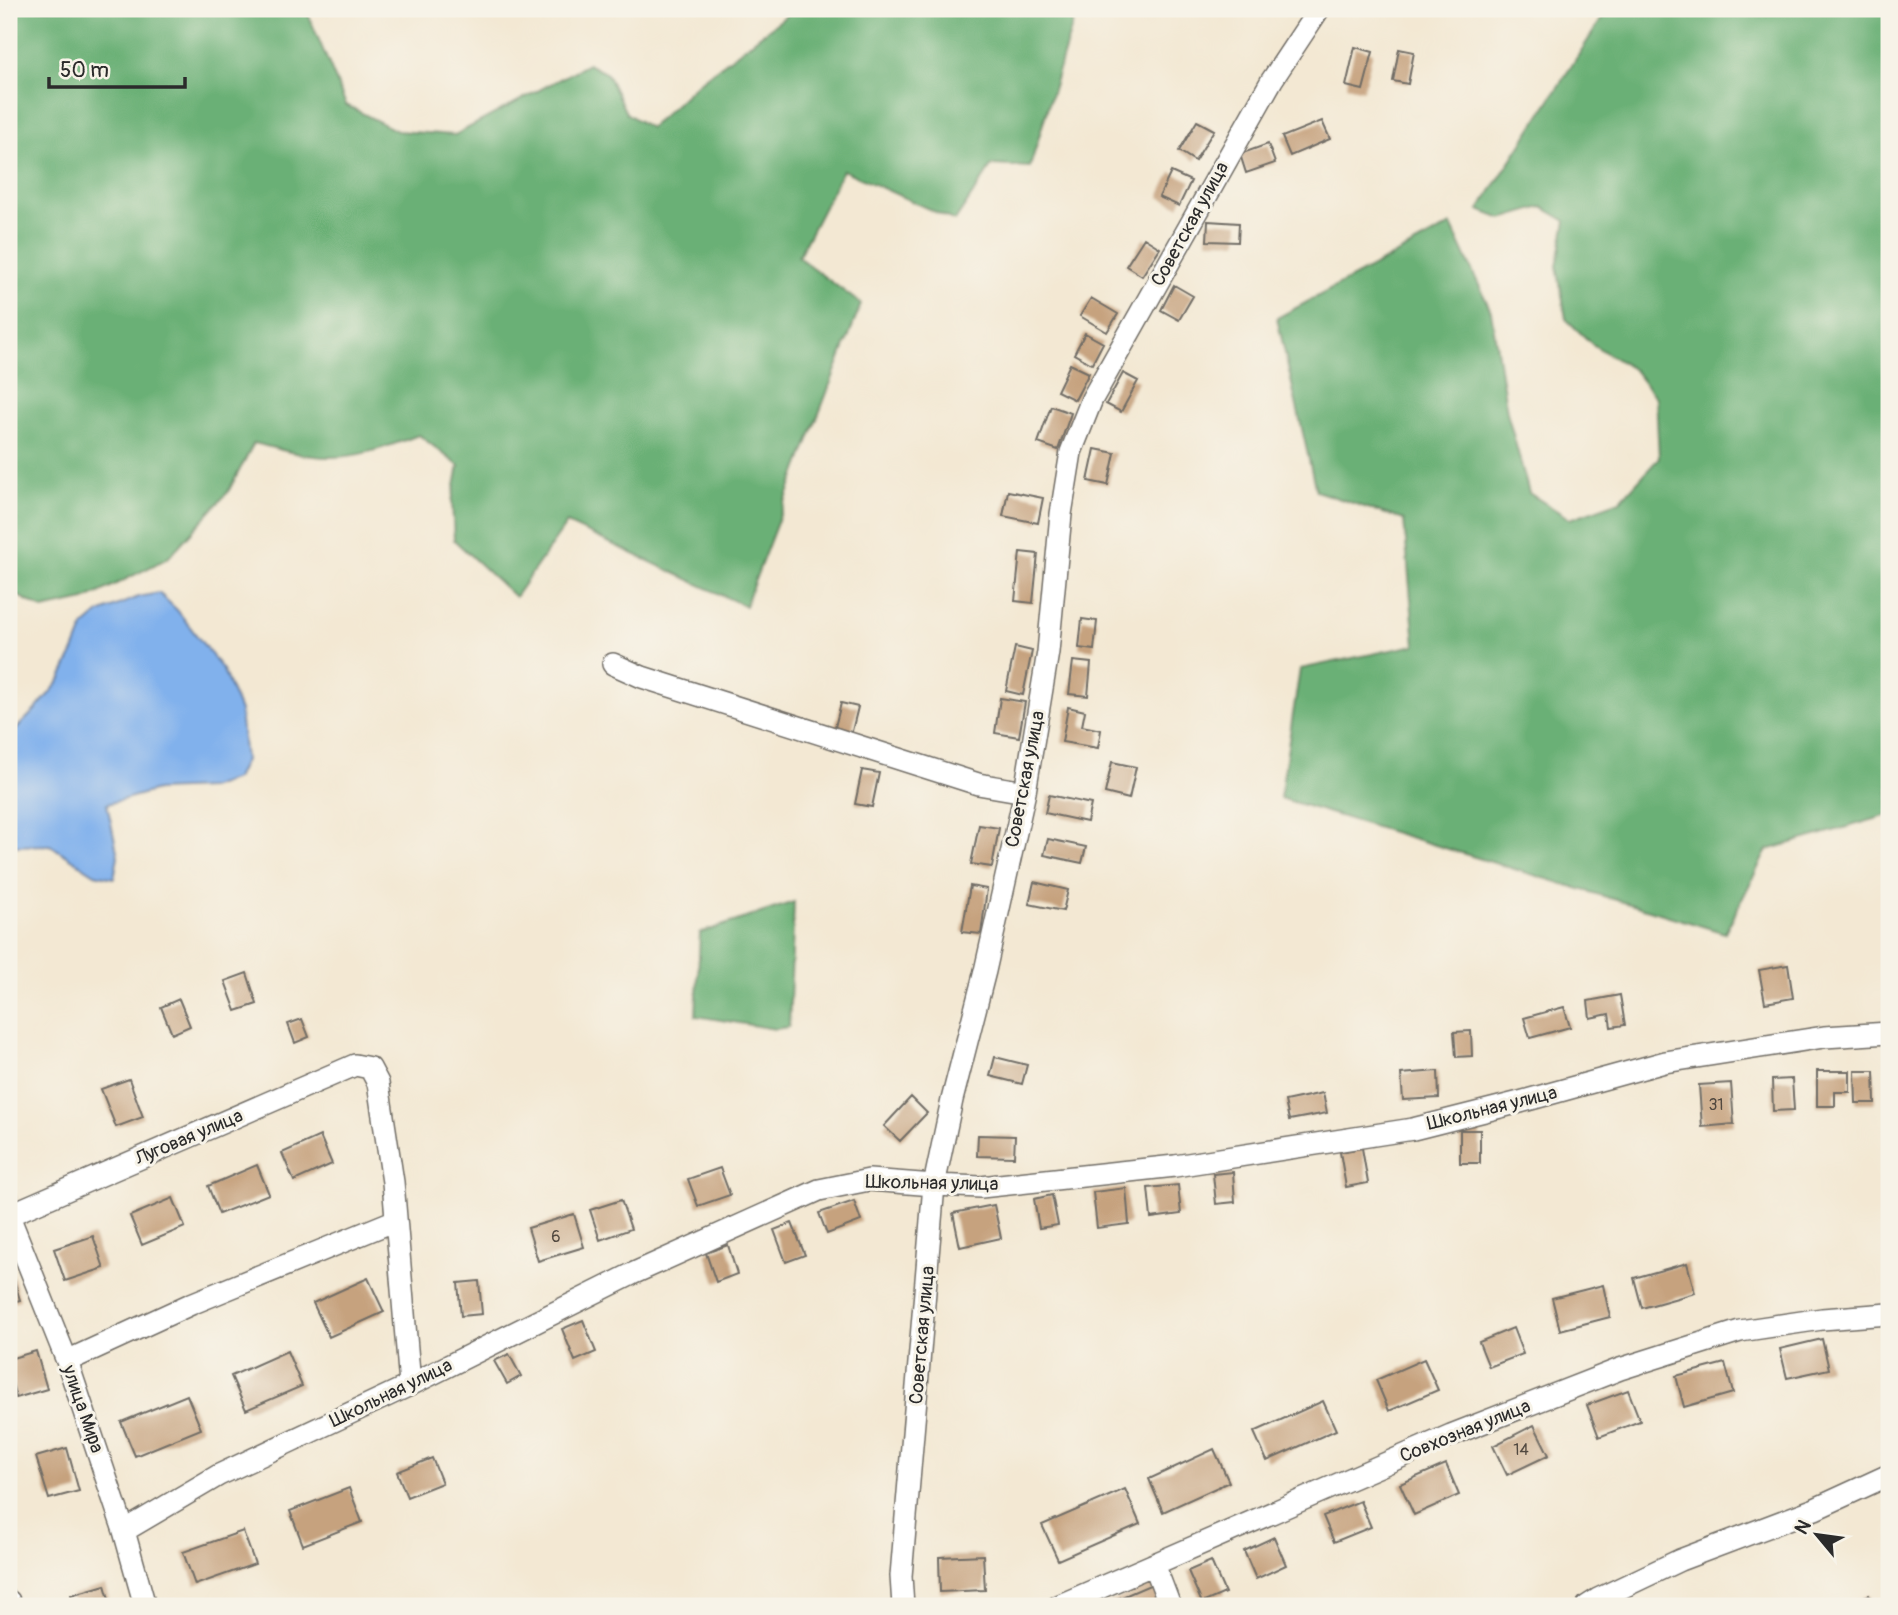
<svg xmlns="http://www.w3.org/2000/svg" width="1898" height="1615" font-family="Pangolin,sans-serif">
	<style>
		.forest { fill: #6bb076; stroke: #4b6e50; stroke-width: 2 }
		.water { fill: #81b1ec; stroke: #566e8c; stroke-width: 2 }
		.building { fill: #c6a27e }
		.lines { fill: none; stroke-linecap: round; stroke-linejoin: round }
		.minor-casing { stroke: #716d66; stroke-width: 24 }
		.minor { stroke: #fff; stroke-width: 21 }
		.labels { text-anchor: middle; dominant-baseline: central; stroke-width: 6; stroke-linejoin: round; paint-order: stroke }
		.number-label { font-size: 16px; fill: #524940 }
		.street-label { font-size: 19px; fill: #2b2b2b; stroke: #f7f3e8 }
	</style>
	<rect width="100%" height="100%" fill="#f7f3e8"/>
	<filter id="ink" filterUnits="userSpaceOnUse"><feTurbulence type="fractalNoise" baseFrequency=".0143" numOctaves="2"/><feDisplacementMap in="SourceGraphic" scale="14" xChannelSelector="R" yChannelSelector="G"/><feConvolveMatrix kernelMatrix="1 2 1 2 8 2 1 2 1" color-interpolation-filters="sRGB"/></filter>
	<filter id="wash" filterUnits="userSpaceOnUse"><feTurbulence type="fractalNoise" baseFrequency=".00686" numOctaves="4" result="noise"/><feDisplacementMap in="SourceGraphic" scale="28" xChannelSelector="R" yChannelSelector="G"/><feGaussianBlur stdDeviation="1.57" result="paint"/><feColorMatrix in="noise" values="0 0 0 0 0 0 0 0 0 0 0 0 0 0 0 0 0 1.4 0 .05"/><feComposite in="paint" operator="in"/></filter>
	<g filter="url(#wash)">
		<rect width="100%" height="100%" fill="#f3e8d3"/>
		<path class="forest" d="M 9,9 L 306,9 L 346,105 L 397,131 L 455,135 L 588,64 L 607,74 L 626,113 L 650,128 L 698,83 L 795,9 L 1077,9 L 1030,167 L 992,165 L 955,221 L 843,170 L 798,257 L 861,304 L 745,606 L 567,523 L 515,597 L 454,540 L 452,501 L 459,466 L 419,435 C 391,445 360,458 329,457 C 303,457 279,449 254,443 L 228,492 L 168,558 L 85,600 L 43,609 L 9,591 Z
			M 1608,9 L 1889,9 L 1889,815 L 1767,850 L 1725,933 L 1280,798 L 1300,669 L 1415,645 L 1404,520 L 1316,491 L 1277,318 L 1451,225 L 1491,311 L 1507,412 L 1529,493 L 1570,519 L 1620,501 L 1659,458 L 1656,398 L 1634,370 L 1592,344 L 1566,319 L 1557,266 L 1566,221 L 1542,207 L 1502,219 L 1479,210 Z
			M 794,902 L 789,1027 L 775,1029 L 696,1016 L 700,933 Z"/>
		<path class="water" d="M 159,593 L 177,610 L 223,670 L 240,711 L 245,760 L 236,779 L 209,788 L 157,790 L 107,804 L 118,856 L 114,878 L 95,874 L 50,845 L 9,846 L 9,736 L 37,708 L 59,682 L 74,651 L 84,626 L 99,613 L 138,597 Z"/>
		<g id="blocks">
			<path class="building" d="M 1355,47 L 1373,52 L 1363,90 L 1346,86 Z
				M 1399,49 L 1414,52 L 1408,84 L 1393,81 Z
				M 1197,121 L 1214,130 L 1195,161 L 1179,151 Z
				M 1322,121 L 1330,139 L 1290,156 L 1282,137 Z
				M 1268,144 L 1275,163 L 1246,173 L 1240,154 Z
				M 1171,172 L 1191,181 L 1179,206 L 1159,197 Z
				M 1208,221 L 1239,223 L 1238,242 L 1207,241 Z
				M 1144,238 L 1160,248 L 1142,276 L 1126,266 Z
				M 1174,285 L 1193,296 L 1179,320 L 1161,310 Z
				M 1091,298 L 1118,314 L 1107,332 L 1080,316 Z
				M 1085,333 L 1103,343 L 1092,364 L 1074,354 Z
				M 1070,364 L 1089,373 L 1075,400 L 1057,391 Z
				M 1123,373 L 1138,381 L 1121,412 L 1106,404 Z
				M 1051,406 L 1071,413 L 1058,450 L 1038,443 Z
				M 1095,449 L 1115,453 L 1108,485 L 1088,481 Z
				M 1008,491 L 1043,498 L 1038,523 L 1003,516 Z
				M 1020,552 L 1038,554 L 1033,603 L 1015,601 Z
				M 1082,619 L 1097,621 L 1094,650 L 1079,648 Z
				M 1015,647 L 1032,651 L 1023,695 L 1006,691 Z
				M 1073,661 L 1091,663 L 1088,696 L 1069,694 Z
				M 1000,698 L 1025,702 L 1019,737 L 995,733 Z
				M 841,703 L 858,707 L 851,735 L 834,731 Z
				M 1068,707 L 1085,711 L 1082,726 L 1101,730 L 1098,748 L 1062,742 Z
				M 1112,762 L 1136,767 L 1129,799 L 1105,793 Z
				M 862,770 L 879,773 L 872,807 L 855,804 Z
				M 1049,795 L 1091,804 L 1087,822 L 1045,813 Z
				M 979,825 L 999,828 L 992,867 L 971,864 Z
				M 1048,839 L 1086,847 L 1082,863 L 1044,855 Z
				M 1034,882 L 1068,890 L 1063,911 L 1029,904 Z
				M 970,886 L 987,889 L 981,934 L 962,932 Z
				M 1788,965 L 1793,998 L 1765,1003 L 1759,970 Z
				M 247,973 L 257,1004 L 236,1011 L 225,981 Z
				M 1620,995 L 1625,1025 L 1611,1027 L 1609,1014 L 1590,1018 L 1588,1001 Z
				M 179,999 L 190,1026 L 172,1034 L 161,1007 Z
				M 1564,1007 L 1570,1027 L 1530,1038 L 1524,1018 Z
				M 302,1019 L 309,1037 L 295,1043 L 288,1024 Z
				M 1471,1031 L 1472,1056 L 1456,1057 L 1454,1032 Z
				M 995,1057 L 1027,1065 L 1022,1084 L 990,1076 Z
				M 1438,1071 L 1439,1098 L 1403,1100 L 1401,1074 Z
				M 1817,1071 L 1850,1071 L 1850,1092 L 1835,1092 L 1835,1106 L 1817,1106 Z
				M 1855,1071 L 1874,1071 L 1875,1103 L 1856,1103 Z
				M 129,1079 L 143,1117 L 116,1127 L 101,1089 Z
				M 1792,1079 L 1794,1110 L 1773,1111 L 1772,1080 Z
				M 1731,1083 L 1734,1124 L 1702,1127 L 1699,1085 Z
				M 1323,1093 L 1327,1113 L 1289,1120 L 1285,1101 Z
				M 911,1097 L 927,1113 L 900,1141 L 884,1126 Z
				M 1460,1130 L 1480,1130 L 1480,1163 L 1460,1163 Z
				M 978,1135 L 1015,1136 L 1014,1157 L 977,1156 Z
				M 320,1136 L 332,1164 L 294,1181 L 282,1153 Z
				M 1362,1148 L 1368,1183 L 1346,1187 L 1340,1152 Z
				M 257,1165 L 269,1194 L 219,1214 L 208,1186 Z
				M 720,1168 L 730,1195 L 698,1206 L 688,1179 Z
				M 1233,1172 L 1235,1202 L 1216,1204 L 1213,1174 Z
				M 9,1180 L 17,1199 L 9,1202 Z
				M 1178,1185 L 1181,1214 L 1151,1218 L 1148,1188 Z
				M 1126,1188 L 1129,1224 L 1097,1228 L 1093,1192 Z
				M 1052,1195 L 1058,1225 L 1039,1228 L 1034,1199 Z
				M 173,1198 L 185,1227 L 142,1245 L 130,1216 Z
				M 621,1200 L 631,1229 L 600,1240 L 590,1210 Z
				M 854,1201 L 861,1221 L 827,1234 L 819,1213 Z
				M 994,1205 L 1001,1238 L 960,1247 L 953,1213 Z
				M 574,1214 L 584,1247 L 538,1261 L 528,1228 Z
				M 792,1223 L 805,1255 L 786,1262 L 774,1230 Z
				M 93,1236 L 104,1268 L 65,1281 L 54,1249 Z
				M 728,1245 L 737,1274 L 716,1282 L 706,1253 Z
				M 9,1263 L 20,1300 L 9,1303 Z
				M 1687,1263 L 1695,1293 L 1642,1308 L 1634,1278 Z
				M 368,1278 L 384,1312 L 329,1337 L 313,1303 Z
				M 479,1281 L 482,1314 L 461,1316 L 458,1283 Z
				M 1603,1285 L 1610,1317 L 1560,1330 L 1552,1298 Z
				M 583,1320 L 596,1352 L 575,1361 L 562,1329 Z
				M 1513,1328 L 1523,1354 L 1489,1367 L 1479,1342 Z
				M 1822,1339 L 1829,1369 L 1787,1378 L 1780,1349 Z
				M 36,1351 L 47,1389 L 16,1398 L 9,1371 L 9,1359 Z
				M 287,1351 L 302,1386 L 246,1410 L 231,1376 Z
				M 509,1354 L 521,1376 L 507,1384 L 494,1361 Z
				M 1424,1359 L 1438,1390 L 1389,1411 L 1376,1380 Z
				M 1725,1363 L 1733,1393 L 1684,1407 L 1676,1376 Z
				M 1628,1390 L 1640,1421 L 1599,1437 L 1587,1405 Z
				M 187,1395 L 201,1429 L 135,1456 L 121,1422 Z
				M 1323,1401 L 1336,1430 L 1267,1461 L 1254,1432 Z
				M 1534,1425 L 1549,1455 L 1507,1475 L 1493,1446 Z
				M 67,1448 L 79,1491 L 49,1499 L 36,1457 Z
				M 1214,1449 L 1229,1482 L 1163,1512 L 1149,1479 Z
				M 432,1458 L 442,1483 L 407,1497 L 397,1472 Z
				M 1446,1464 L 1459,1495 L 1414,1515 L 1400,1484 Z
				M 349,1488 L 362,1522 L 303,1545 L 290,1511 Z
				M 1125,1489 L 1140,1524 L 1058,1560 L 1042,1525 Z
				M 1360,1501 L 1371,1527 L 1334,1542 L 1323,1516 Z
				M 243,1531 L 255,1564 L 195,1585 L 183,1552 Z
				M 1274,1537 L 1286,1565 L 1256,1579 L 1244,1551 Z
				M 983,1555 L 985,1590 L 940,1592 L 939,1557 Z
				M 1211,1561 L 1225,1593 L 1202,1603 L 1188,1571 Z
				M 1152,1584 L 1162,1606 L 1101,1606 Z
				M 105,1585 L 111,1606 L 75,1606 L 71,1595 Z
				M 1869,1595 L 1874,1606 L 1843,1606 Z"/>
		</g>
	</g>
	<g filter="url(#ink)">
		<use href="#blocks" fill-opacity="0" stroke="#716d66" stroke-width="2"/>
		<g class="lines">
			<defs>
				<path id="minor" d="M 613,664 L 642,677 L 978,784 L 1025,792
					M 9,1215 L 355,1065 L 370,1068 L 378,1083 L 393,1182 L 410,1385
					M 9,1216 L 67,1361 L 124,1531 L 145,1606
					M 67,1361 L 191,1304 L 396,1220
					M 124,1531 L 219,1475 L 410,1385 L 632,1274 L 819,1190 L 869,1180 L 934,1185 L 981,1187 L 1175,1166 L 1413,1129 L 1520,1102 L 1665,1062 L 1824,1037 L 1889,1033
					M 1154,1564 L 1170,1606
					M 9,1601 L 10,1606
					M 903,1606 L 901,1576 L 934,1185 L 952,1100 L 985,971 L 1025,792 L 1048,652 L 1061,514 L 1071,452 L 1092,399 L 1272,80 L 1319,9
					M 1058,1606 L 1451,1435 L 1620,1369 L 1740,1331 L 1822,1319 L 1889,1314
					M 1587,1606 L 1598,1599 L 1680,1560 L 1815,1509 L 1889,1475"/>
			</defs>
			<use href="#minor" class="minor-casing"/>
			<use href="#minor" class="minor"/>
		</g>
	</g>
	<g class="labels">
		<g class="number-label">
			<text x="1716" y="1105">31</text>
			<text x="556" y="1237">6</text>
			<text x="1521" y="1450">14</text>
		</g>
		<g class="street-label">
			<text transform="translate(1190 224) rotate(-61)">Советская улица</text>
			<text transform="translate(1025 779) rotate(-79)">Советская улица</text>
			<text transform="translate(1492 1108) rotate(-14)">Школьная улица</text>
			<text transform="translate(189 1137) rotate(-23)">Луговая улица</text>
			<text transform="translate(932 1183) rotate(1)">Школьная улица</text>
			<text transform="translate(922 1335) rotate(-85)">Советская улица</text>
			<text transform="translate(391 1393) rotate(-26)">Школьная улица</text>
			<text transform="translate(83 1409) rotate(71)">улица Мира</text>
			<text transform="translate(1465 1431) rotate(-22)">Совхозная улица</text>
		</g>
	</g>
	<rect width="1898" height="1615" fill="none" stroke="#f7f3e8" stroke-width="35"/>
	<g transform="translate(1817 1535) rotate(299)" stroke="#f7f3e8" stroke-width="5" paint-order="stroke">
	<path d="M0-5L12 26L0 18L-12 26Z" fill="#2b2b2b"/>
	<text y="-10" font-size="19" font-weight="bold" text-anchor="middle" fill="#2b2b2b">N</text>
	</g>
	<path d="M49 77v10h136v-10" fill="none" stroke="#2b2b2b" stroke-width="3.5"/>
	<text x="60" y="77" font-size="21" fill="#2b2b2b" stroke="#f7f3e8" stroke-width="5" paint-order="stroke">50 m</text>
</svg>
